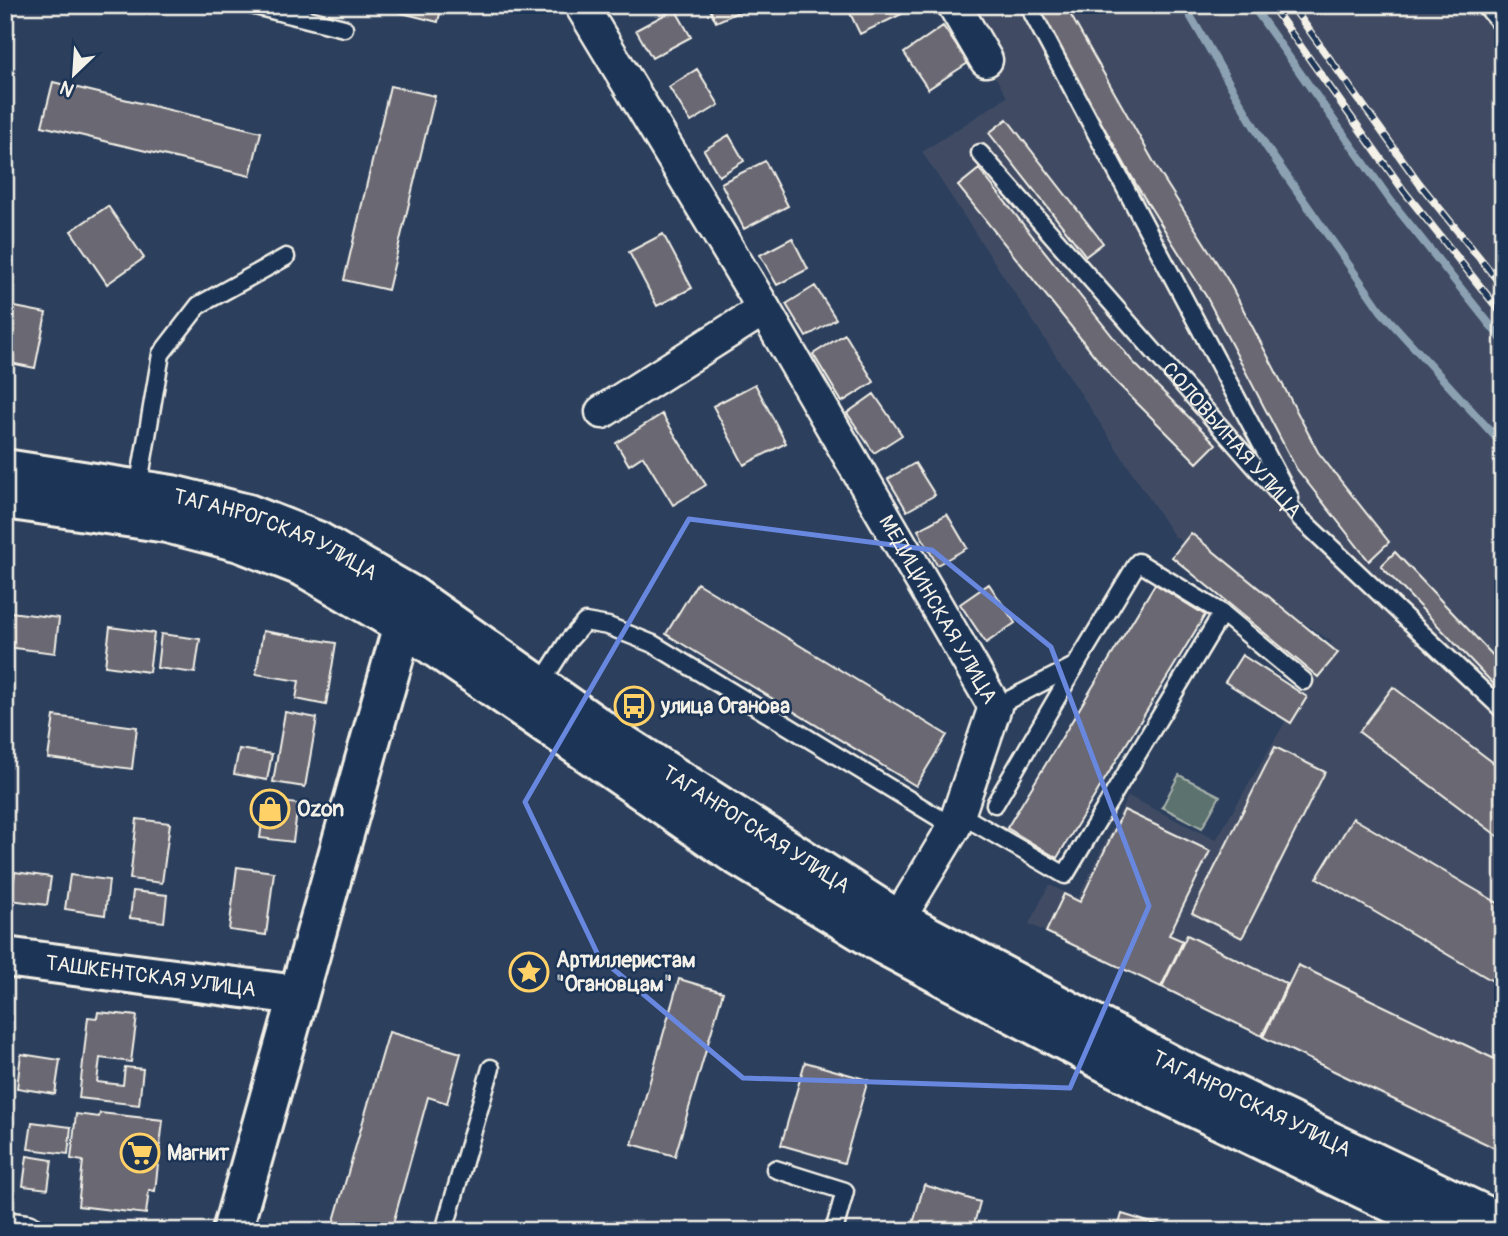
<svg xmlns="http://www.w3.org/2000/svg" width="1508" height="1236" font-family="Pangolin,sans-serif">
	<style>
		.built { fill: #3f4b64 }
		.green { fill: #5c726e; stroke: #a8b2ab; stroke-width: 2 }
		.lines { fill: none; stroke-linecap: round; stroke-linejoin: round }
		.stream { stroke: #8ca2b2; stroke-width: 8 }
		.building { fill: #6a6873; stroke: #f4f1e8; stroke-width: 2 }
		.service-casing { stroke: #f4f1e8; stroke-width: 21 }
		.minor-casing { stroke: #f4f1e8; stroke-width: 37 }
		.tertiary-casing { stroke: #f4f1e8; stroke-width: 44 }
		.secondary-casing { stroke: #f4f1e8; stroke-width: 44 }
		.primary-casing { stroke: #f4f1e8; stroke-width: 44 }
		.service { stroke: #1d3557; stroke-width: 16 }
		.minor { stroke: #1d3557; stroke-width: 32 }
		.tertiary { stroke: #1d3557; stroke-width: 38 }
		.secondary { stroke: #1d3557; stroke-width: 38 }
		.primary { stroke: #1d3557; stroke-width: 38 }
		.rail-casing { stroke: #f4f1e8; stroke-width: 8 }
		.rail { stroke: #1d3557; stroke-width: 5; stroke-dasharray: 16; stroke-linecap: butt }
		.marked { fill: none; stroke: #6887de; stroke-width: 5; stroke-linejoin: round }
		.labels { text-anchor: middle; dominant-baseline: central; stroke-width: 5; stroke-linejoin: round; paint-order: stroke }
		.street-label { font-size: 21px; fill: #f4f1e8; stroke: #1d3557 }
		.poi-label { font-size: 21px; font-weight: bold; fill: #f4f1e8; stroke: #1d3557; text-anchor: start }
	</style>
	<rect width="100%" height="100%" fill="#2c3f5d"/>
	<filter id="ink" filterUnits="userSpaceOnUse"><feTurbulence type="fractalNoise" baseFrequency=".0143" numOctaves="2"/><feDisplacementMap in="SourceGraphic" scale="14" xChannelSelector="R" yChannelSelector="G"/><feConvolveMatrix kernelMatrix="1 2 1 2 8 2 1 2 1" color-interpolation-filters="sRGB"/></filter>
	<g filter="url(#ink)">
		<path class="built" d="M 954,5 L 1491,5 L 1503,20 L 1503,1155 L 1029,924 L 1049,885 L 1078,898 L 1128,796 L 1216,840 L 1332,642 L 1174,536 L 922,152 L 1007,97 Z"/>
		<path class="green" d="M 1179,775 L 1220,796 L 1202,828 L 1162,807 Z"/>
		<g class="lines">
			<path class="stream" d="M 1184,5 L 1265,145 L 1381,311 L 1503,445
				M 1252,5 L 1391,201 L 1503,341"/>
		</g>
		<path class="building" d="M 370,5 L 442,5 L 438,22 Z
			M 708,5 L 754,5 L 716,22 Z
			M 846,5 L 907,5 L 910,10 L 860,34 Z
			M 1035,5 L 1065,5 L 1160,173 L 1229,282 L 1318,452 L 1389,542 L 1369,561 L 1296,468 L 1206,296 L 1137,186 Z
			M 675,9 L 691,37 L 652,58 L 636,30 Z
			M 943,26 L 968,63 L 928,89 L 904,53 Z
			M 697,69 L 719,105 L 691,122 L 669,87 Z
			M 53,82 L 261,132 L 250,176 L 42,126 Z
			M 390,86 L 435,96 L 388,290 L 344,280 Z
			M 1007,119 L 1103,243 L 1086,256 L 989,133 Z
			M 729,135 L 744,161 L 719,176 L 704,150 Z
			M 765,161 L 788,206 L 744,229 L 721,183 Z
			M 979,169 L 1133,362 L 1216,444 L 1197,463 L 1114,380 L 958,186 Z
			M 108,206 L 144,258 L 107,284 L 71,231 Z
			M 663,234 L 692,288 L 657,306 L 629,252 Z
			M 792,238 L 808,269 L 777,285 L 760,255 Z
			M 815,286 L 836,319 L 806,337 L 786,304 Z
			M 5,305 L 46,313 L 35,368 L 5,362 Z
			M 845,334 L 874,382 L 842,402 L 813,354 Z
			M 755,384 L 786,443 L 744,465 L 713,406 Z
			M 874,394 L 902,435 L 874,453 L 847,413 Z
			M 662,414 L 706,485 L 673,505 L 643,456 L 629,465 L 616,443 Z
			M 915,463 L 935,495 L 907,511 L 888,479 Z
			M 947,514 L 967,548 L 937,565 L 918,530 Z
			M 1191,533 L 1338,653 L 1318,677 L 1172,557 Z
			M 1395,552 L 1503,666 L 1503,694 L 1381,566 Z
			M 697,583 L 947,735 L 916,786 L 666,634 Z
			M 989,584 L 1015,623 L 986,643 L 960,604 Z
			M 1155,584 L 1205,615 L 1057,858 L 1007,828 Z
			M 10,612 L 59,618 L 55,653 L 5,647 Z
			M 110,627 L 154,633 L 149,672 L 105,666 Z
			M 263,631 L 336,643 L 326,705 L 296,699 L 299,681 L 256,674 Z
			M 161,634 L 200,639 L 195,673 L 157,668 Z
			M 1242,655 L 1307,697 L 1291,723 L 1225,682 Z
			M 1393,687 L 1503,770 L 1503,840 L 1359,732 Z
			M 285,712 L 317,718 L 305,787 L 273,782 Z
			M 54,716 L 137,727 L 132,769 L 48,758 Z
			M 1275,747 L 1325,772 L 1242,938 L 1192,913 Z
			M 239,749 L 272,754 L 267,780 L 234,774 Z
			M 265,800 L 298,804 L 293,842 L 260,838 Z
			M 1124,810 L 1210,851 L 1169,935 L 1183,941 L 1161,987 L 1046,932 L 1064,894 L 1080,902 Z
			M 1353,818 L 1503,906 L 1503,987 L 1317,878 Z
			M 137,819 L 170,823 L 162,883 L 130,879 Z
			M 237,867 L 274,872 L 266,935 L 229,930 Z
			M 15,872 L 51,877 L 47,905 L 11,900 Z
			M 70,875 L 109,880 L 105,915 L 65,909 Z
			M 133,891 L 167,895 L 164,922 L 130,918 Z
			M 1187,935 L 1287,984 L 1262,1036 L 1162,987 Z
			M 1298,965 L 1503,1063 L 1503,1152 L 1263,1037 Z
			M 679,979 L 723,992 L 675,1156 L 632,1144 Z
			M 98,1012 L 137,1016 L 131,1062 L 100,1058 L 97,1082 L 123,1085 L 125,1067 L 143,1069 L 139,1105 L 79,1098 L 88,1017 L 97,1018 Z
			M 389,1032 L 461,1053 L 447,1103 L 428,1097 L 391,1231 L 331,1231 Z
			M 21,1054 L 60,1060 L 55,1094 L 17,1088 Z
			M 805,1062 L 868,1080 L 844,1163 L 781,1145 Z
			M 100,1113 L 163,1120 L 155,1191 L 149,1190 L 146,1214 L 78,1206 L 83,1161 L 71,1159 L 76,1114 L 99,1117 Z
			M 32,1122 L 71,1127 L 68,1154 L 28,1149 Z
			M 27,1156 L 52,1160 L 48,1189 L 23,1186 Z
			M 924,1185 L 980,1202 L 972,1231 L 911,1231 Z
			M 1122,1214 L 1178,1231 L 1117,1231 Z"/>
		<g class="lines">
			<defs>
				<g id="service">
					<path d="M 251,5 L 344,28"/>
					<path d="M 1028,5 L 1290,498"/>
					<path d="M 1485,5 L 1503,26"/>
					<path id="s1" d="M 980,153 L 1301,519 L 1503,710"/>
					<path d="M 138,489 L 161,354 L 199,305 L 286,257"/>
					<path d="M 1222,613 L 1304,681"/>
					<path d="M 540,685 L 568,641 L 585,622 L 608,626 L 653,644 L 954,827"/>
					<path d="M 995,804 L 1076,665"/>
					<path d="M 958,813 L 1065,875 L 1222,613 L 1138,562 L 1076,665 L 995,707"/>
					<path d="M 775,1169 L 845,1191 L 834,1231"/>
					<path d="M 444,1231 L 491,1068"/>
				</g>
				<g id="minor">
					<path id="s2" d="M 581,5 L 764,309 L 995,707 L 954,827 L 898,920"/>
					<path d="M 954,5 L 986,60"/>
					<path d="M 602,412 L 764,309"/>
					<path d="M 5,1228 L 27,1231"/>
				</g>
				<g id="tertiary">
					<path id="s3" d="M 5,957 L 297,995"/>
				</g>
				<path id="secondary" d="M 232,1231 L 403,625"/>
				<g id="primary">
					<path id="s4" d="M 5,469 L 172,495 L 248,514 L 317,541 L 412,596 L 612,737 L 898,920 L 1173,1066 L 1503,1224"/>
					<path d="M 5,499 L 167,523 L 240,542 L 304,567 L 403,625 L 733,853 L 884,945 L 1160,1091 L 1451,1231"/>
				</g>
			</defs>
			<use href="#service" class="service-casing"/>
			<use href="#minor" class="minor-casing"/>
			<use href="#tertiary" class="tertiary-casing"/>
			<use href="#secondary" class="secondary-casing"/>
			<use href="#primary" class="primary-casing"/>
			<use href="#service" class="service"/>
			<use href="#minor" class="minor"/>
			<use href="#tertiary" class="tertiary"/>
			<use href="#secondary" class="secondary"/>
			<use href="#primary" class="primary"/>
			<defs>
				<path id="rail" d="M 1271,5 L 1404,191 L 1503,315
					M 1291,5 L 1419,183 L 1503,287"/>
			</defs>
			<use href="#rail" class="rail-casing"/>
			<use href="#rail" class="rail"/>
		</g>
	</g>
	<path class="marked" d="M 689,519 L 932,550 L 1051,647 L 1149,906 L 1070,1088 L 743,1078 L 599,957 L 525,802 Z"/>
	<defs>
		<symbol id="bus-ring" viewBox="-11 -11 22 22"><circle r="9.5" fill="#1d3557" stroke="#ffd166" stroke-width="1.5"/><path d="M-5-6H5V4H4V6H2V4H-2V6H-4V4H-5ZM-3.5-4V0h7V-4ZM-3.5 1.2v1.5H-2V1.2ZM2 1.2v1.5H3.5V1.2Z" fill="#ffd166"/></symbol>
		<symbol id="shop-ring" viewBox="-11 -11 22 22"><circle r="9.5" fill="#1d3557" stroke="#ffd166" stroke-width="1.5"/><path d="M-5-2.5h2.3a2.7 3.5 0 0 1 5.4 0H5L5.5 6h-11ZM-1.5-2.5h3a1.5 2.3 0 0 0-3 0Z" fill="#ffd166"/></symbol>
		<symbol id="sight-ring" viewBox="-11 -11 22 22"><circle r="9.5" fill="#1d3557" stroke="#ffd166" stroke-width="1.5"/><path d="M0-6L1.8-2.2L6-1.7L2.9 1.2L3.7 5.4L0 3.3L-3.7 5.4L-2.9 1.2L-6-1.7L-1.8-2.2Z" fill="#ffd166"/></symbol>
		<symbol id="supermarket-ring" viewBox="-11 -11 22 22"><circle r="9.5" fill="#1d3557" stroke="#ffd166" stroke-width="1.5"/><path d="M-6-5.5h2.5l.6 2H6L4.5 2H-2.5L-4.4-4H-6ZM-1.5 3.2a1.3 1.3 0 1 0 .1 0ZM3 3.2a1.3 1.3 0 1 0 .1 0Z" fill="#ffd166"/></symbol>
	</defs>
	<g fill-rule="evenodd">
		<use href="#bus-ring" x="612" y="684" width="44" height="44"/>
		<use href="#shop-ring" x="248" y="787" width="44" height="44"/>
		<use href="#sight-ring" x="507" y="950" width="44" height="44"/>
		<use href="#supermarket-ring" x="118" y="1131" width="44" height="44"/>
	</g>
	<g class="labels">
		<g class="street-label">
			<text stroke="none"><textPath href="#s1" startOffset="382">СОЛОВЬИНАЯ УЛИЦА</textPath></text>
			<text stroke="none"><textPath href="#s4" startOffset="280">ТАГАНРОГСКАЯ УЛИЦА</textPath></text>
			<text stroke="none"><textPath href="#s2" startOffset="702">МЕДИЦИНСКАЯ УЛИЦА</textPath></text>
			<text stroke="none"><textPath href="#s4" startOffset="847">ТАГАНРОГСКАЯ УЛИЦА</textPath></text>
			<text stroke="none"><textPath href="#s3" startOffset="147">ТАШКЕНТСКАЯ УЛИЦА</textPath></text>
			<text stroke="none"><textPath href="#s4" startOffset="1414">ТАГАНРОГСКАЯ УЛИЦА</textPath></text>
		</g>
		<g class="poi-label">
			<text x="661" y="706">улица Оганова</text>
			<text x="297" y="809">Ozon</text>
			<text x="556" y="960">Артиллеристам<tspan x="556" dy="24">"Огановцам"</tspan></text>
			<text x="167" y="1153">Магнит</text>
		</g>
	</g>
	<rect width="1508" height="1236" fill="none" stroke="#1d3557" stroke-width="28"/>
	<rect x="14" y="14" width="1480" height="1208" fill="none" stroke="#f4f1e8" stroke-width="2.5" filter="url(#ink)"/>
	<g transform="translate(74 74) rotate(205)" stroke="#1d3557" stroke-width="5" paint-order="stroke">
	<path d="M0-5L12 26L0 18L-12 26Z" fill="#f4f1e8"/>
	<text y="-10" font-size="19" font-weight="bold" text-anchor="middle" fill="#f4f1e8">N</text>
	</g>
</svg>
